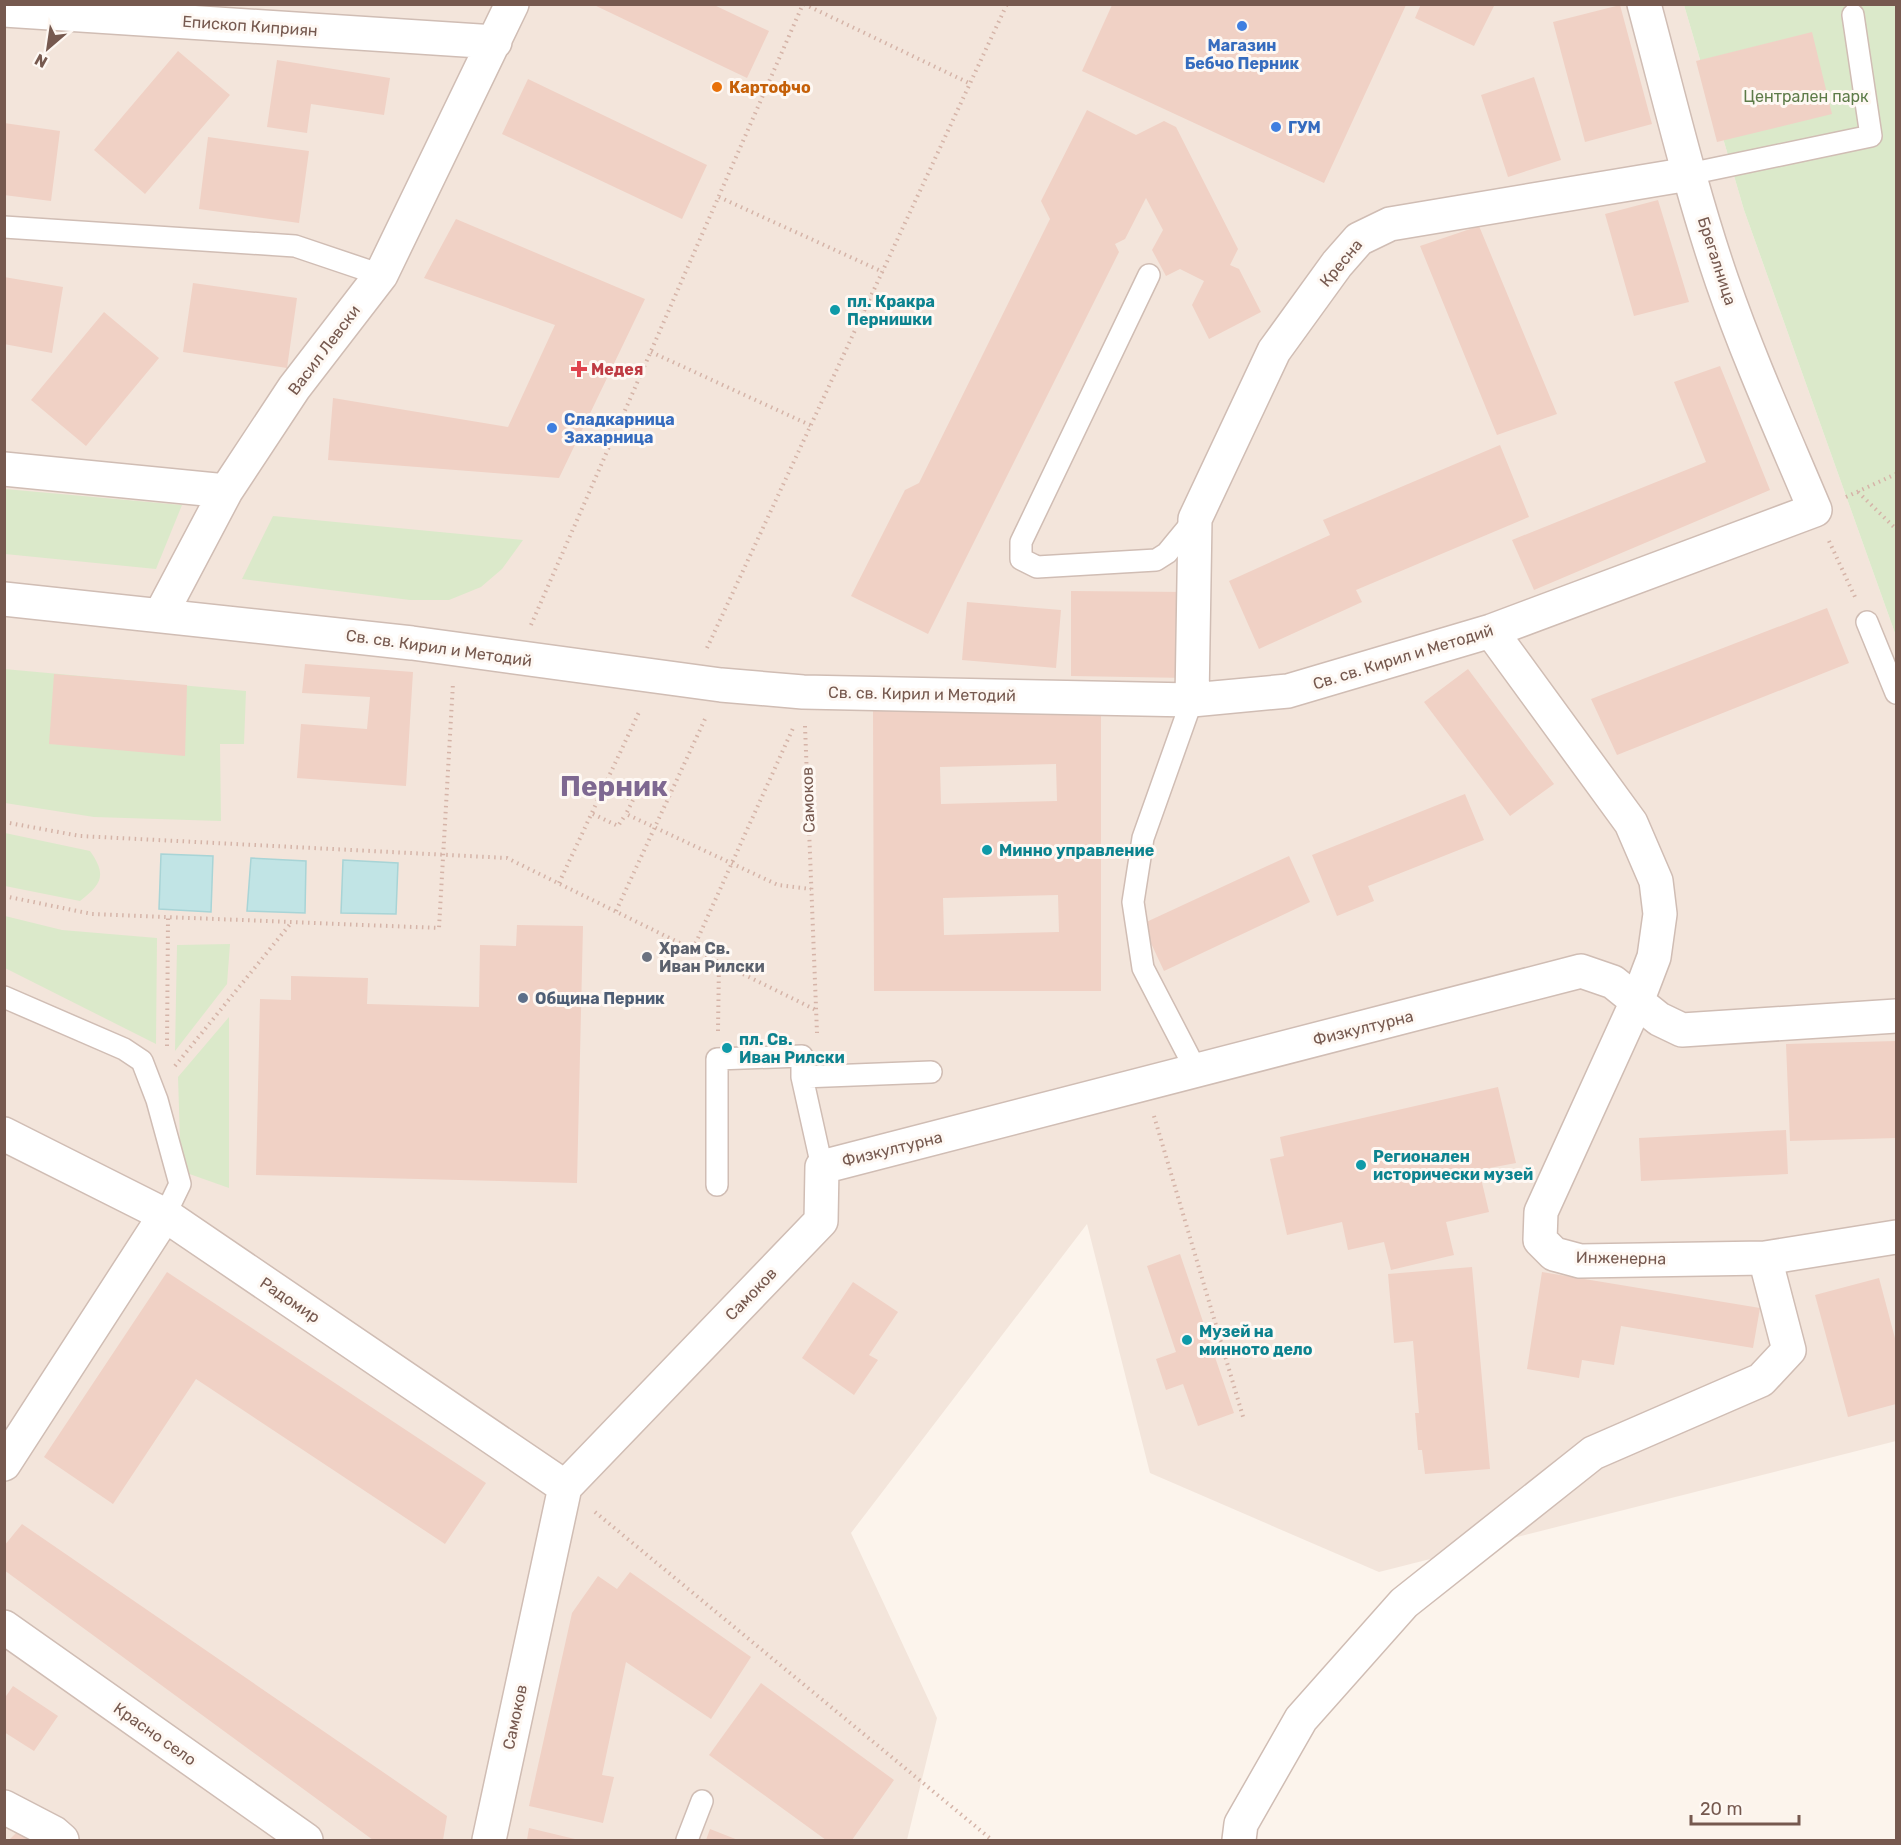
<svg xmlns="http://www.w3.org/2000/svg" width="1901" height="1845" font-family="Rubik,sans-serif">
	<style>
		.residential { fill: #f3e5db }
		.green { fill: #dbe9ca }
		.water { fill: #c1e4e5; stroke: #a8d4d6; stroke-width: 1.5 }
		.building { fill: #f0d1c5; fill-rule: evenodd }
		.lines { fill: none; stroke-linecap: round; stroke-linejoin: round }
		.lane-casing { stroke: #d0bdb4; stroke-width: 24 }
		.street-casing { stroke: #d0bdb4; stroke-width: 36 }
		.path { stroke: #d5b4a8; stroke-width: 4; stroke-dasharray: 1.5 4.5; stroke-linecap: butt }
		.lane { stroke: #fff; stroke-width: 21 }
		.street { stroke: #fff; stroke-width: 33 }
		.shop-dot { fill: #3f7fe0; stroke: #fef8f3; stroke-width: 2 }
		.food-dot { fill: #e8710a; stroke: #fef8f3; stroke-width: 2 }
		.culture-dot { fill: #0f9aa8; stroke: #fef8f3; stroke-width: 2 }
		.health-dot { fill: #e0444e; stroke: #fef8f3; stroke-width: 2 }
		.worship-dot { fill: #6b7280; stroke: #fef8f3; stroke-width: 2 }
		.service-dot { fill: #5c6f8a; stroke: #fef8f3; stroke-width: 2 }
		.labels { text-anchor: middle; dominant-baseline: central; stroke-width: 6; stroke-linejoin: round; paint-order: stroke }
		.street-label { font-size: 16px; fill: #76594f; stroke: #fef8f3 }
		.shop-label { font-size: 16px; font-weight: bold; fill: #366cbe; stroke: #fef8f3; text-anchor: start }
		.food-label { font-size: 16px; font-weight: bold; fill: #c56008; stroke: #fef8f3; text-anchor: start }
		.park-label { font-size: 16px; fill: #5d7b48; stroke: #fef8f3 }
		.culture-label { font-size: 16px; font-weight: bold; fill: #0d838f; stroke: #fef8f3; text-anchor: start }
		.health-label { font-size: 16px; font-weight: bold; fill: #be3a42; stroke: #fef8f3; text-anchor: start }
		.worship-label { font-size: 16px; font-weight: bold; fill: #5b616d; stroke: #fef8f3; text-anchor: start }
		.service-label { font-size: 16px; font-weight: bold; fill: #4e5e75; stroke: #fef8f3; text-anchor: start }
		.town-label { font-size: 28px; font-weight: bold; fill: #7e6891; stroke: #fef8f3 }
	</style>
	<rect width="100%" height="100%" fill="#fcf4ec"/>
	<path class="residential" d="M 5,5 L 1684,5 L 1744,210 L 1896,636 L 1896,1441 L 1379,1572 L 1150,1473 L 1087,1224 L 851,1533 L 937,1718 L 907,1840 L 5,1840 Z"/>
	<path class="green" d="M 1684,5 L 1896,5 L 1896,636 L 1744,210 Z
		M 5,489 L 182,505 L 156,569 L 5,554 Z
		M 273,516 L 523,540 L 502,569 L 481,587 L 449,600 L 410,600 L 242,579 Z
		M 4,669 L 246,691 L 244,744 L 220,744 L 221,821 L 94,817 L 5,803 Z
		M 5,833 L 90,851 C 107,875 102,884 80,901 L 5,886 Z
		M 5,916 L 62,930 L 157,938 L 156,1044 L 5,968 Z
		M 230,944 L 227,984 L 175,1051 L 177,945 Z
		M 229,1017 L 229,1188 L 181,1171 L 178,1077 Z"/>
	<path class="water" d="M 161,854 L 213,856 L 211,912 L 159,909 Z
		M 251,858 L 306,861 L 305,913 L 247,911 Z
		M 343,860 L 398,863 L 396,914 L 341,913 Z"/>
	<path class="building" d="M 592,4 L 712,4 L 769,31 L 747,78 Z
		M 1421,4 L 1491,4 L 1494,6 L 1474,46 L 1415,18 Z
		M 1112,5 L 1406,5 L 1324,183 L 1082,71 Z
		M 1620,5 L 1652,124 L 1585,142 L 1553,22 Z
		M 1812,32 L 1832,114 L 1717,142 L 1696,61 Z
		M 178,51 L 230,95 L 145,194 L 94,150 Z
		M 277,60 L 390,78 L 384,115 L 311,104 L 307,133 L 267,127 Z
		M 1534,77 L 1561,160 L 1508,177 L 1481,95 Z
		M 528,79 L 707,165 L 682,219 L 502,134 Z
		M 1087,110 L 1136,135 L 1164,121 L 1176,127 L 1238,249 L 1230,265 L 1239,269 L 1261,312 L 1209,339 L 1192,305 L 1204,281 L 1180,269 L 1166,276 L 1152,250 L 1163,230 L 1146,198 L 1125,239 L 1115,244 L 1119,252 L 928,634 L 851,596 L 905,490 L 919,483 L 1050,219 L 1041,201 Z
		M 4,123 L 60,131 L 51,201 L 4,195 Z
		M 208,137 L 309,151 L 299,223 L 199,209 Z
		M 1658,200 L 1689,302 L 1634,316 L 1605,214 Z
		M 456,219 L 645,299 L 559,478 L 328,460 L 333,398 L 508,427 L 555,325 L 424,278 Z
		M 1479,226 L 1557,414 L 1497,435 L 1420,246 Z
		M 4,277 L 63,287 L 52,353 L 4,344 Z
		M 193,283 L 297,298 L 287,368 L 183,352 Z
		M 104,312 L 159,358 L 86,446 L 31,400 Z
		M 1720,366 L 1770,490 L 1534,590 L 1512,540 L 1706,462 L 1674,382 Z
		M 1500,445 L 1529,517 L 1356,590 L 1362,602 L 1259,649 L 1229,581 L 1330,535 L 1323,520 Z
		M 1071,591 L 1186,592 L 1188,678 L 1071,676 Z
		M 967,602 L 1061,610 L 1056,668 L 962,660 Z
		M 1827,608 L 1849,663 L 1617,755 L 1591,699 Z
		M 305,664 L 413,672 L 406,786 L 297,778 L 301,724 L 367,729 L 370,697 L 302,693 Z
		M 1468,669 L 1554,784 L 1510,816 L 1424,702 Z
		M 54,674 L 187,685 L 185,756 L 49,744 Z
		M 873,711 L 1101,712 L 1101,991 L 874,991 ZM 1056,764 L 1057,801 L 941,804 L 940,767 ZM 1058,895 L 1059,932 L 944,935 L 943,898 Z
		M 1465,794 L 1484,840 L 1368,886 L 1374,901 L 1337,916 L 1312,855 Z
		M 1289,856 L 1310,902 L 1164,971 L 1142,924 Z
		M 517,925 L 583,926 L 577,1183 L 256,1175 L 260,999 L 291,1000 L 291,976 L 368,978 L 367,1004 L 479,1007 L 480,945 L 516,946 Z
		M 1896,1041 L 1896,1138 L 1790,1141 L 1786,1044 Z
		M 1498,1087 L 1516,1163 L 1479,1170 L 1489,1212 L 1446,1222 L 1454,1255 L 1391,1270 L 1384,1242 L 1348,1250 L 1342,1222 L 1287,1235 L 1270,1159 L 1284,1156 L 1280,1137 Z
		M 1786,1130 L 1788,1174 L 1641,1181 L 1639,1138 Z
		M 1180,1254 L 1234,1413 L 1198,1426 L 1183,1384 L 1166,1390 L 1156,1359 L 1176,1352 L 1147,1266 Z
		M 1472,1267 L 1490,1469 L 1425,1474 L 1422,1450 L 1418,1450 L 1415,1413 L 1419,1413 L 1413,1341 L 1394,1343 L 1388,1274 Z
		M 167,1272 L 486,1483 L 445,1544 L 196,1379 L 113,1504 L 44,1457 Z
		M 1542,1272 L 1760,1308 L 1753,1348 L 1621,1326 L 1614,1365 L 1582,1360 L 1579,1378 L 1527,1369 Z
		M 1879,1278 L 1896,1342 L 1896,1404 L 1848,1417 L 1815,1295 Z
		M 853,1282 L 898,1312 L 869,1355 L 878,1360 L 854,1395 L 802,1358 Z
		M 22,1524 L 447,1816 L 443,1840 L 373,1840 L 4,1570 L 4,1546 Z
		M 630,1572 L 751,1657 L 711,1719 L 626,1662 L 602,1775 L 614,1777 L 603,1823 L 529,1806 L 572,1613 L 598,1576 L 617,1589 Z
		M 761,1683 L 894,1780 L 852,1840 L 826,1840 L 709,1755 Z
		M 13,1686 L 58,1716 L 34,1751 L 4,1732 L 4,1699 Z
		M 529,1828 L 579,1840 L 527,1840 Z
		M 20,1829 L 32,1840 L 9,1840 Z
		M 710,1829 L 738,1840 L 706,1840 Z"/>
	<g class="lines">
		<defs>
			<path id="lane" d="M 1689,174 L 1871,136 L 1853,15
				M 4,227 L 295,246 L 381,275
				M 1149,275 L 1021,542 L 1021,559 L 1037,567 L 1156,560 L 1167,553 L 1195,519
				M 1867,622 L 1896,693
				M 1192,700 L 1143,838 L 1133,902 L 1143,968 L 1196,1070
				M 4,997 L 124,1049 L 142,1061 L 157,1100 L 180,1184 L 165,1215
				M 802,1077 L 931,1072
				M 717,1185 L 717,1059 L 802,1056 L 802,1077 L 822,1167
				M 687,1840 L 702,1801"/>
			<path id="street" d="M 4,10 L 495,42
				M 4,469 L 226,491 L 294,388 L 381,275 L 512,4
				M 4,599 L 412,643 L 721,685 L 803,692 L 1192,700 L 1288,691 L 1491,631 L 1815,510 C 1783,434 1749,359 1722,281 C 1691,191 1669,97 1644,4
				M 161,614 L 226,491
				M 1491,631 L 1631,823 L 1656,881 L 1660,914 L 1654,957 L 1638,999 L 1541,1212 L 1540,1240 L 1554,1254 L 1580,1261 L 1765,1258 L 1896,1237
				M 1192,700 L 1195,519 L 1274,351 L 1337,264 L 1359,239 L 1390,224 L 1689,174
				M 4,1134 L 165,1215 L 565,1487
				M 4,1464 L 165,1215
				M 4,1627 L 306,1840
				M 4,1807 L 54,1833 L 62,1840
				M 489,1840 L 565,1487 L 821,1221 L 822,1167 L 1581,971 L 1613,982 L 1659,1019 L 1682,1030 L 1896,1016
				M 1239,1840 L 1241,1824 L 1301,1719 L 1404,1603 L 1593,1453 L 1761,1380 L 1789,1350 L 1765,1258"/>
		</defs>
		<use href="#lane" class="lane-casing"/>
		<use href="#street" class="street-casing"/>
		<path class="path" d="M 804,4 L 971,84
			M 719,197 L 883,272
			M 651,352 L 812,426
			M 1858,492 L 1896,529
			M 1846,497 L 1896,474
			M 1829,541 L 1855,597
			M 531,625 L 803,4
			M 707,648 L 1007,4
			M 805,726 L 817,1033
			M 606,787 L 633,800 L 626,814 L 778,885 L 811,889
			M 593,814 L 618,826 L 626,814
			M 4,822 L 80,836 L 507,858 L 816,1010
			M 559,883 L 640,710
			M 4,896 L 92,914 L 439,928 L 453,683
			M 616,911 L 705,719
			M 693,949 L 794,726
			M 718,1031 L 719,963
			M 167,1046 L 168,917
			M 175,1066 L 291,923
			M 1154,1116 L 1244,1420
			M 595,1512 L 992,1840"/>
		<use href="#lane" class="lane"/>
		<use href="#street" class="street"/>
	</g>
	<g class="shop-dot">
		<circle cx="1242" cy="26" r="6"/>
		<circle cx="1276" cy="127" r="6"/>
		<circle cx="552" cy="428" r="6"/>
	</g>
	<circle class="food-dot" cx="717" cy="87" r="6"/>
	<g class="culture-dot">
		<circle cx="835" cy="310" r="6"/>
		<circle cx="987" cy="850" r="6"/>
		<circle cx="727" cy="1048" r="6"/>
		<circle cx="1361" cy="1165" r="6"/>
		<circle cx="1187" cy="1340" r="6"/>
	</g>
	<path class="health-dot" d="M576 360h6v6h6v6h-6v6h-6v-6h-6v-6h6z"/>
	<circle class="worship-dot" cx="647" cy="957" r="6"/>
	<circle class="service-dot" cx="523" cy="998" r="6"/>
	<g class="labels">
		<g class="street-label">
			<text transform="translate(250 26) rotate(4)">Епископ Киприян</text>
			<text transform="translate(1717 261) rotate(72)">Брегалница</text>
			<text transform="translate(1341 263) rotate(-50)">Кресна</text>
			<text transform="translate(324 350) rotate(-53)">Васил Левски</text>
			<text transform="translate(439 648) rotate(8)">Св. св. Кирил и Методий</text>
			<text transform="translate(1403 657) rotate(-17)">Св. св. Кирил и Методий</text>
			<text transform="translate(922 694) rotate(1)">Св. св. Кирил и Методий</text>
			<text transform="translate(808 800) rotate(-92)">Самоков</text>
			<text transform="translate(1363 1028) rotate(-14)">Физкултурна</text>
			<text transform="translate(892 1149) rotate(-14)">Физкултурна</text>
			<text transform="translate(1621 1258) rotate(1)">Инженерна</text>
			<text transform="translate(751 1294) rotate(-46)">Самоков</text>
			<text transform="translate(290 1300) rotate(34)">Радомир</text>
			<text transform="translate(515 1717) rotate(-78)">Самоков</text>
			<text transform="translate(155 1734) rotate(35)">Красно село</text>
		</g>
		<g class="shop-label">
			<text x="1242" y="45" text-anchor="middle">Магазин<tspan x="1242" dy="18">Бебчо Перник</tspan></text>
			<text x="1288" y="127">ГУМ</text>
			<text x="564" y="419">Сладкарница<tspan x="564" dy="18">Захарница</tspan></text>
		</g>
		<g class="food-label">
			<text x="729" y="87">Картофчо</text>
		</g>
		<g class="park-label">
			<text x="1806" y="96">Централен парк</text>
		</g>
		<g class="culture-label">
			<text x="847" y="301">пл. Кракра<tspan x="847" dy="18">Пернишки</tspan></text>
			<text x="999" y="850">Минно управление</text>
			<text x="739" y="1039">пл. Св.<tspan x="739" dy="18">Иван Рилски</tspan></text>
			<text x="1373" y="1156">Регионален<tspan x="1373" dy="18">исторически музей</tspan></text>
			<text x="1199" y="1331">Музей на<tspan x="1199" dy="18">минното дело</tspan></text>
		</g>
		<g class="health-label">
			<text x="591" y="369">Медея</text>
		</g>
		<g class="worship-label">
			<text x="659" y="948">Храм Св.<tspan x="659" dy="18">Иван Рилски</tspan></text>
		</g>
		<g class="service-label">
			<text x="535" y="998">Община Перник</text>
		</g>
		<g class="town-label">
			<text x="614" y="786">Перник</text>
		</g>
	</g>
	<rect width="1901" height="1845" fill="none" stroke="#76594f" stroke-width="12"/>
	<g transform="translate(48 48) rotate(209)" stroke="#fef8f3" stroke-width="4.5" paint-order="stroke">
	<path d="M0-4.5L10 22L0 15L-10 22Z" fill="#76594f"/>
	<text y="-9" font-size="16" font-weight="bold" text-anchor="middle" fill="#76594f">N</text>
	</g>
	<path d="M1691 1815v9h108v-9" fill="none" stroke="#76594f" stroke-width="3"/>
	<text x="1700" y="1815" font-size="18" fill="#76594f" stroke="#fef8f3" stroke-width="4.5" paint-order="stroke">20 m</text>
</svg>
